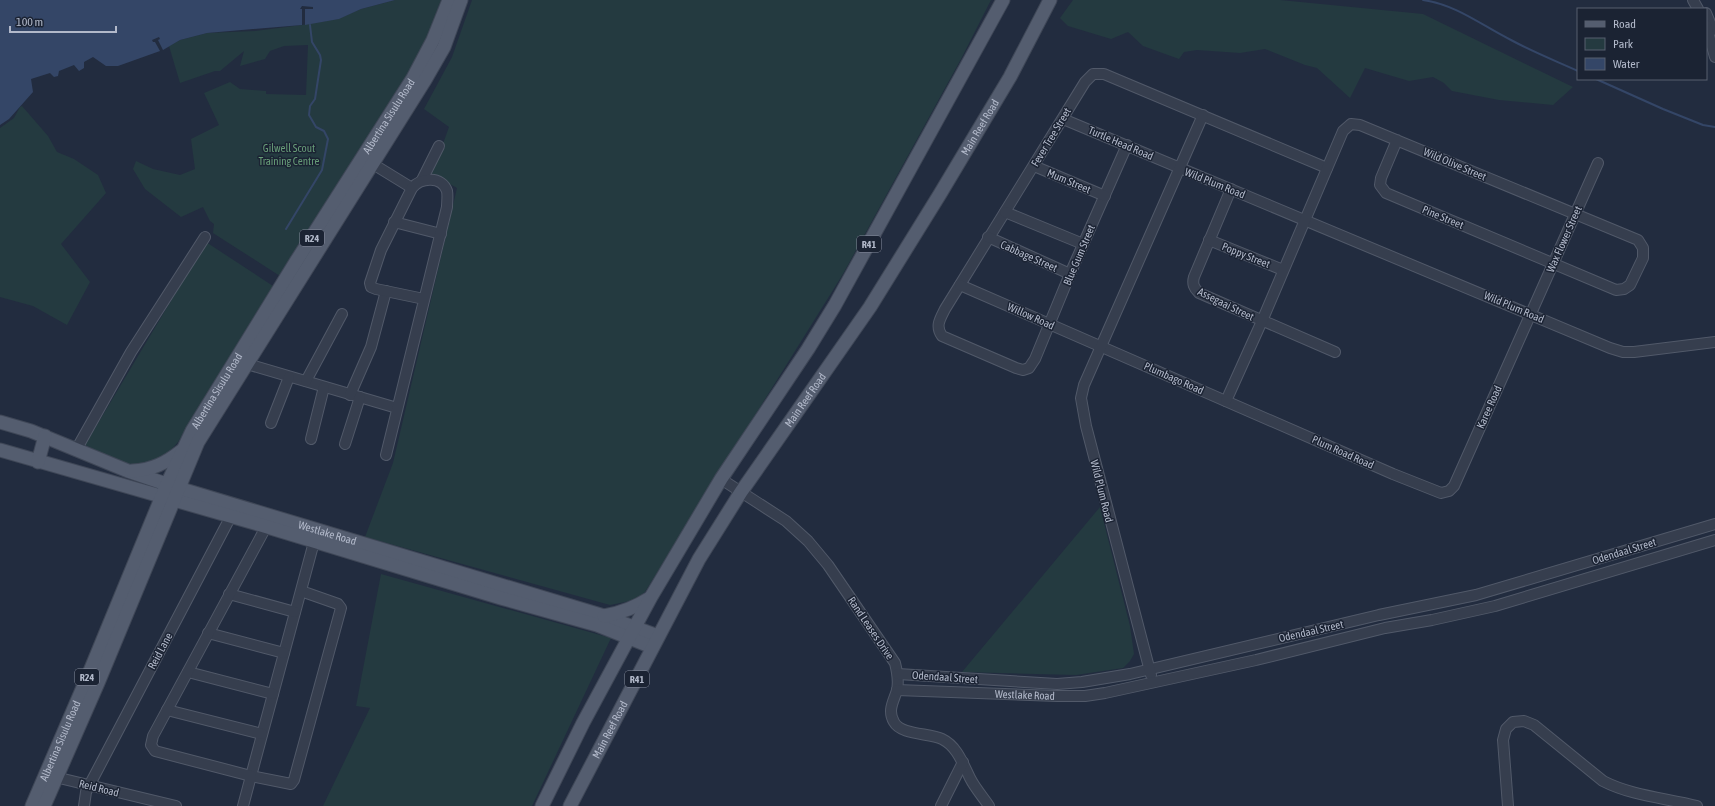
<svg xmlns="http://www.w3.org/2000/svg" width="1715" height="806" font-family="'Asap Condensed',sans-serif">
	<style>
		.green { fill: #243a40 }
		.water { fill: #344667 }
		.lines { fill: none; stroke-linecap: round; stroke-linejoin: round }
		.stream { stroke: #344667; stroke-width: 2 }
		.minor-casing { stroke: #515969; stroke-width: 12 }
		.major-casing { stroke: #3f4757; stroke-width: 15 }
		.minor { stroke: #363e4e; stroke-width: 10 }
		.major { stroke: #545d6f; stroke-width: 13 }
		.labels { text-anchor: middle; dominant-baseline: central; stroke-width: 3; stroke-linejoin: round; paint-order: stroke }
		.shield { fill: #1b2333; stroke: #858c9d; stroke-width: 1 }
		.shield-label { font-size: 10px; font-weight: bold; fill: #b2b9ca }
		.street-label { font-size: 11px; fill: #b2b9ca; stroke: #1b2333 }
		.park-label { font-size: 11px; fill: #679c78; stroke: #1b2333 }
	</style>
	<rect width="100%" height="100%" fill="#222c3f"/>
	<path class="green" d="M 395,0 L 441,0 L 422,51 L 360,151 L 280,276 L 213,233 L 214,224 L 210,221 L 203,207 L 181,217 L 145,189 L 133,169 L 136,161 L 153,169 L 180,175 L 195,169 L 191,139 L 219,125 L 204,93 L 230,82 L 240,89 L 266,91 L 266,94 L 306,95 L 308,45 L 284,46 L 270,51 L 265,59 L 240,66 L 244,51 L 220,71 L 215,71 L 180,83 L 169,46 L 180,40 L 207,33 L 255,31 L 302,25 L 338,19 L 361,9 Z
		M 472,0 L 991,0 L 961,59 L 843,274 L 645,592 L 635,600 L 610,605 L 365,537 L 393,463 L 457,188 L 432,174 L 449,127 L 424,109 L 452,57 Z
		M 1073,0 L 1280,0 L 1423,14 L 1573,87 L 1553,105 L 1499,100 L 1452,91 L 1444,83 L 1433,77 L 1409,81 L 1365,68 L 1350,98 L 1317,68 L 1305,65 L 1265,49 L 1240,53 L 1197,50 L 1184,52 L 1179,59 L 1143,46 L 1128,32 L 1111,39 L 1068,26 L 1060,18 Z
		M 22,106 L 48,136 L 57,152 L 74,159 L 98,175 L 106,193 L 61,244 L 90,282 L 67,325 L 33,306 L 0,297 L 0,128 L 14,118 L 20,107 Z
		M 206,242 L 273,286 L 178,442 L 161,461 L 129,466 L 85,445 Z
		M 1100,507 L 1130,626 L 1134,654 L 1130,661 L 1123,668 L 1076,675 L 962,672 Z
		M 381,574 L 611,638 L 532,806 L 323,806 L 370,708 L 356,706 Z"/>
	<path class="water" d="M 0,0 L 395,0 L 361,9 L 339,19 L 305,25 L 305,9 L 313,9 L 313,7 L 302,6 L 300,9 L 302,9 L 302,25 L 207,33 L 180,40 L 163,50 L 158,40 L 160,39 L 159,37 L 152,40 L 153,42 L 155,42 L 160,51 L 118,66 L 106,66 L 93,57 L 84,62 L 84,68 L 79,71 L 74,65 L 59,71 L 58,76 L 54,77 L 50,73 L 31,79 L 33,92 L 9,119 L 0,125 Z"/>
	<g class="lines">
		<path class="stream" d="M 1423,0 C 1457,5 1481,25 1511,40 C 1533,52 1556,61 1578,71
			M 1596,79 L 1663,109 L 1703,125 L 1715,127
			M 286,229 L 322,170 L 328,139 L 324,131 L 316,127 L 309,115 L 310,106 L 315,99 L 321,60 L 320,55 L 312,42 L 310,25"/>
		<defs>
			<g id="minor">
				<path d="M 1693,0 L 1698,9"/>
				<path d="M 1706,13 L 1713,30"/>
				<path d="M 1706,25 L 1715,57"/>
				<path d="M 1063,119 L 1610,348 L 1623,352 L 1634,352 L 1715,342"/>
				<path d="M 1127,145 L 1070,274 L 1035,359 L 1029,368 L 1023,370 L 1016,368 L 942,336 C 935,326 940,319 945,309 L 1085,82 L 1093,74 L 1104,74 L 1327,168"/>
				<path d="M 368,161 L 412,188"/>
				<path d="M 1034,166 L 1105,196"/>
				<path d="M 422,180 L 439,146"/>
				<path d="M 1231,189 L 1194,277 C 1192,284 1194,288 1199,293 L 1335,352"/>
				<path d="M 1005,212 L 1083,244"/>
				<path d="M 394,222 L 441,234"/>
				<path d="M 988,237 L 1070,274"/>
				<path d="M 1209,240 L 1283,270"/>
				<path d="M 960,285 L 1393,474 L 1441,493 L 1449,491 L 1454,486 L 1598,163"/>
				<path d="M 247,364 L 397,408"/>
				<path d="M 306,381 L 342,314"/>
				<path d="M 350,395 L 371,347 L 386,291"/>
				<path d="M 1226,401 L 1262,321 L 1343,131 L 1351,124 L 1360,125 L 1638,240 L 1643,248 L 1643,258 L 1630,285 L 1624,289 L 1616,290 L 1386,193 L 1380,185 L 1381,178 L 1397,140"/>
				<path d="M 271,423 L 289,377"/>
				<path d="M 311,439 L 324,387"/>
				<path d="M 345,444 L 360,397"/>
				<path d="M 76,450 L 131,352 L 205,237"/>
				<path d="M 386,455 L 447,207 C 447,202 448,196 447,191 C 442,176 421,177 412,188 L 381,250 L 370,283 L 371,287 L 376,289 L 424,299"/>
				<path d="M 721,479 L 786,521 L 808,541 L 828,565 L 895,663 C 897,671 899,681 897,690 C 894,701 887,710 894,722 C 901,735 929,733 942,739 C 957,746 963,764 970,778 C 975,788 983,797 989,806"/>
				<path d="M 301,591 L 338,604 L 341,608 L 294,780 L 291,784 L 251,776 L 314,542"/>
				<path d="M 229,594 L 295,612"/>
				<path d="M 208,633 L 284,653"/>
				<path d="M 188,672 L 273,694"/>
				<path d="M 898,674 L 1057,684 L 1082,682 L 1130,674 L 1379,615 L 1476,595 L 1715,524"/>
				<path d="M 1151,675 L 1086,426 L 1081,398 L 1084,385 L 1203,115"/>
				<path id="s1" d="M 897,690 L 1057,696 L 1085,696 L 1105,693 L 1256,660 L 1385,628 L 1432,620 L 1495,606 L 1715,540"/>
				<path d="M 167,710 L 262,734"/>
				<path d="M 51,776 L 176,806"/>
				<path d="M 84,806 L 86,792 L 89,786 L 231,516"/>
				<path d="M 243,806 L 251,776 L 155,751 L 151,745 L 153,736 L 266,527"/>
				<path d="M 941,806 L 963,762"/>
				<path d="M 1508,806 L 1503,740 L 1506,729 L 1513,722 L 1524,721 L 1534,725 L 1603,781 C 1632,796 1666,798 1697,806"/>
			</g>
			<g id="major">
				<path id="s2" d="M 0,422 L 31,431 L 128,471 L 178,488 L 604,616 L 658,636"/>
				<path d="M 0,450 L 251,522 L 501,598 L 597,625 L 652,647"/>
				<path d="M 38,462 L 45,436"/>
				<path d="M 132,471 C 152,470 166,463 181,451"/>
				<path d="M 604,616 C 621,613 636,607 650,598"/>
				<path id="s3" d="M 32,806 L 90,671 L 167,484 L 192,431 L 297,260 L 413,78 L 433,40 L 449,0"/>
				<path d="M 44,806 L 98,683 L 198,442 L 425,80 L 444,47 L 461,0"/>
				<path d="M 542,806 L 583,723 L 651,597 L 721,479 L 808,349 L 835,305 L 1003,0"/>
				<path id="s4" d="M 570,806 L 699,559 L 741,492 L 870,307 L 940,194 L 1010,77 L 1050,0"/>
			</g>
		</defs>
		<use href="#minor" class="minor-casing"/>
		<use href="#major" class="major-casing"/>
		<use href="#minor" class="minor"/>
		<use href="#major" class="major"/>
	</g>
	<g class="labels">
		<g class="shield">
			<rect x="300" y="230" width="24" height="16" rx="3"/>
			<rect x="857" y="236" width="24" height="16" rx="3"/>
			<rect x="75" y="669" width="24" height="16" rx="3"/>
			<rect x="625" y="671" width="24" height="16" rx="3"/>
		</g>
		<g class="shield-label">
			<text x="312" y="238">R24</text>
			<text x="869" y="244">R41</text>
			<text x="87" y="677">R24</text>
			<text x="637" y="679">R41</text>
		</g>
		<g class="street-label">
			<text stroke="none"><textPath href="#s3" startOffset="779">Albertina Sisulu Road</textPath></text>
			<text stroke="none"><textPath href="#s4" startOffset="794">Main Reef Road</textPath></text>
			<text transform="translate(1051 137) rotate(-59)">Fever Tree Street</text>
			<text transform="translate(1121 143) rotate(23)">Turtle Head Road</text>
			<text transform="translate(1455 164) rotate(23)">Wild Olive Street</text>
			<text transform="translate(1069 181) rotate(23)">Mum Street</text>
			<text transform="translate(1215 183) rotate(22)">Wild Plum Road</text>
			<text transform="translate(1443 217) rotate(23)">Pine Street</text>
			<text transform="translate(1564 239) rotate(-66)">Wax Flower Street</text>
			<text transform="translate(1079 255) rotate(-67)">Blue Gum Street</text>
			<text transform="translate(1246 255) rotate(22)">Poppy Street</text>
			<text transform="translate(1029 256) rotate(24)">Cabbage Street</text>
			<text transform="translate(1226 304) rotate(26)">Assegaai Street</text>
			<text transform="translate(1514 307) rotate(23)">Wild Plum Road</text>
			<text transform="translate(1031 316) rotate(24)">Willow Road</text>
			<text transform="translate(1174 378) rotate(24)">Plumbago Road</text>
			<text stroke="none"><textPath href="#s3" startOffset="455">Albertina Sisulu Road</textPath></text>
			<text stroke="none"><textPath href="#s4" startOffset="470">Main Reef Road</textPath></text>
			<text transform="translate(1489 407) rotate(-66)">Karee Road</text>
			<text transform="translate(1343 452) rotate(24)">Plum Road Road</text>
			<text transform="translate(1102 491) rotate(76)">Wild Plum Road</text>
			<text stroke="none"><textPath href="#s2" startOffset="346">Westlake Road</textPath></text>
			<text transform="translate(1624 551) rotate(-17)">Odendaal Street</text>
			<text transform="translate(871 628) rotate(56)">Rand Leases Drive</text>
			<text transform="translate(1311 631) rotate(-13)">Odendaal Street</text>
			<text transform="translate(160 651) rotate(-62)">Reid Lane</text>
			<text transform="translate(945 677) rotate(4)">Odendaal Street</text>
			<text stroke="none"><textPath href="#s1" startOffset="128">Westlake Road</textPath></text>
			<text stroke="none"><textPath href="#s4" startOffset="86">Main Reef Road</textPath></text>
			<text stroke="none"><textPath href="#s3" startOffset="71">Albertina Sisulu Road</textPath></text>
			<text transform="translate(99 788) rotate(14)">Reid Road</text>
		</g>
		<g class="park-label">
			<text x="289" y="148">Gilwell Scout<tspan x="289" dy="13">Training Centre</tspan></text>
		</g>
	</g>
	<rect x="1577" y="8" width="130" height="72" fill="#1b2333" stroke="#575f6f"/>
	<rect x="1585" y="21" width="20" height="6" fill="#545d6f" stroke="#575f6f"/>
	<text x="1613" y="28" font-size="12" fill="#b2b9ca">Road</text>
	<rect x="1585" y="38" width="20" height="12" fill="#243a40" stroke="#575f6f"/>
	<text x="1613" y="48" font-size="12" fill="#b2b9ca">Park</text>
	<rect x="1585" y="58" width="20" height="12" fill="#344667" stroke="#575f6f"/>
	<text x="1613" y="68" font-size="12" fill="#b2b9ca">Water</text>
	<path d="M10 26v6h106v-6" fill="none" stroke="#b2b9ca" stroke-width="2"/>
	<text x="16" y="26" font-size="12" fill="#b2b9ca" stroke="#1b2333" stroke-width="3" paint-order="stroke">100 m</text>
</svg>
